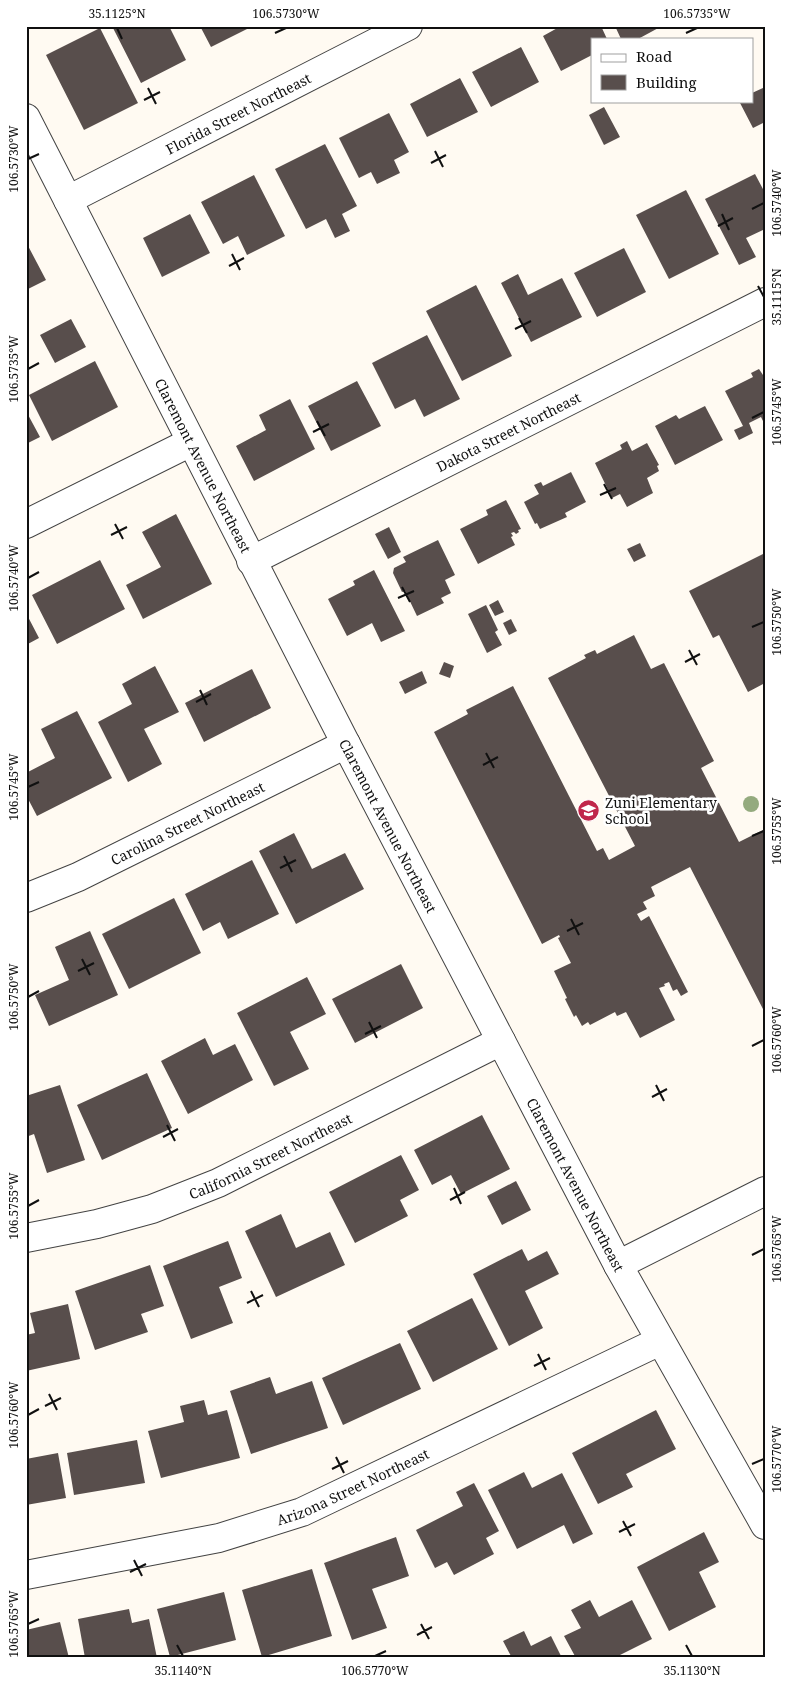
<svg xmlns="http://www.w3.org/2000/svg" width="791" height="1684" font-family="'Noto Serif',serif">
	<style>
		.building { fill: #584e4c }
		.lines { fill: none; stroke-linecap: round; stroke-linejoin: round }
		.minor-casing { stroke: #434343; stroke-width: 30 }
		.minor { stroke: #fff; stroke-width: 28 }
		.tree { fill: #94aa7e }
		.ticks { fill: none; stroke: #101010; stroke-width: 2 }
		.labels { text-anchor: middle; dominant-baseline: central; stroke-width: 5; stroke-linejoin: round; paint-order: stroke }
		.street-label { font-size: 14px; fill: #101010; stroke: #fff }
		.poi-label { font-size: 14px; fill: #101010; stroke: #fff; text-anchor: start }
		.neatline { fill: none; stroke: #101010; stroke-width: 2 }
		.ticks-label { font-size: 12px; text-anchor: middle; fill: #101010 }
	</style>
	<rect width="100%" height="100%" fill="#fffaf2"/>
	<path class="building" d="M 116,26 L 169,26 L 186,60 L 141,83 L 113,28 Z
		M 200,26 L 253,26 L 211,47 Z
		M 561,26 L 601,26 L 607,39 L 592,39 L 592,55 L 561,71 L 543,36 Z
		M 615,26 L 662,26 L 638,39 L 621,39 Z
		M 100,28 L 138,103 L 84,130 L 46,55 Z
		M 521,47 L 539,82 L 491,107 L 472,72 Z
		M 460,78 L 478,112 L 427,137 L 410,104 Z
		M 765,87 L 765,122 L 753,128 L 739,101 L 752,101 L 752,93 Z
		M 604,107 L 620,137 L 604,145 L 589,115 Z
		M 389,113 L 409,152 L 394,160 L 400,173 L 377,184 L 371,172 L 359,178 L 339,138 Z
		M 325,144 L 357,206 L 342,214 L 350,231 L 335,238 L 326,219 L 306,229 L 275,169 Z
		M 755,174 L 765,193 L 765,229 L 746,238 L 756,257 L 739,265 L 705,199 Z
		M 254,175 L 285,236 L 247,255 L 238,236 L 223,244 L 201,202 Z
		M 686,190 L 719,254 L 669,279 L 636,215 Z
		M 190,214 L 210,253 L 162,277 L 143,238 Z
		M 26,242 L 46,280 L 26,290 Z
		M 624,248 L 646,292 L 597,317 L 574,273 Z
		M 518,274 L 528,295 L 562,278 L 582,317 L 531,342 L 501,283 Z
		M 476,285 L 512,356 L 462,381 L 426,311 Z
		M 71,319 L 86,347 L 55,363 L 40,335 Z
		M 427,335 L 460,399 L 424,417 L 415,399 L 395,409 L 372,363 Z
		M 95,361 L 118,407 L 52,441 L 29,395 Z
		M 759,369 L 765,378 L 765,425 L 761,417 L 749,423 L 753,433 L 739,440 L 734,430 L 743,426 L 725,391 L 753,377 L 751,373 Z
		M 357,381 L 381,426 L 331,451 L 308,406 Z
		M 290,399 L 315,449 L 254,481 L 236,446 L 266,430 L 259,415 Z
		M 705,406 L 723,440 L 675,465 L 655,426 L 676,415 L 679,419 Z
		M 26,411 L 40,437 L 26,444 Z
		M 627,441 L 632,451 L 647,443 L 659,465 L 657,466 L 659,471 L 647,478 L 653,493 L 627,507 L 620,494 L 612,498 L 595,463 L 622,449 L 620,445 Z
		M 571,472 L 586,502 L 565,513 L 567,517 L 540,529 L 537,523 L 535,524 L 524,502 L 539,494 L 534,485 L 541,482 L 543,486 Z
		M 506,500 L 521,529 L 518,530 L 519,532 L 516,534 L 514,532 L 511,533 L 513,536 L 511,537 L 515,545 L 478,564 L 460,529 L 488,515 L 486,510 Z
		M 176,514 L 212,584 L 143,619 L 126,585 L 161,567 L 142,532 Z
		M 389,527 L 401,552 L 388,559 L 375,534 Z
		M 438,540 L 455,575 L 445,580 L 451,593 L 441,598 L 444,603 L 417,616 L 405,591 L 402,592 L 393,573 L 394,568 L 406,562 L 403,557 Z
		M 640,543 L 646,556 L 634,562 L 627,549 Z
		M 765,553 L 765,683 L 748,692 L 719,635 L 713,638 L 689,591 Z
		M 100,560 L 125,609 L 57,644 L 32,595 Z
		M 374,570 L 405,631 L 381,642 L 372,623 L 347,636 L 328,599 L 355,585 L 353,581 Z
		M 498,600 L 504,612 L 495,616 L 489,605 Z
		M 486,605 L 498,630 L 495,632 L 502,645 L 487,653 L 468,614 Z
		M 26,613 L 39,638 L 26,645 Z
		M 511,619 L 517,631 L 509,635 L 503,623 Z
		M 634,635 L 651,669 L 664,663 L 714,761 L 701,768 L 739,842 L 765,829 L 765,1013 L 690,867 L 651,887 L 655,896 L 643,902 L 647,909 L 637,914 L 641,921 L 649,916 L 688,992 L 681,996 L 677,989 L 673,991 L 669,982 L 664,984 L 665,986 L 659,988 L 675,1020 L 640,1038 L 626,1012 L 617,1016 L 615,1012 L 590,1025 L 588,1022 L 582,1026 L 576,1015 L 574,1017 L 565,999 L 567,998 L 554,971 L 571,963 L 558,938 L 560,937 L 559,935 L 542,944 L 434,732 L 468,714 L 466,710 L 513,686 L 597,851 L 603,848 L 609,860 L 635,846 L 548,678 L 586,658 L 584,655 L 595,650 L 597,654 Z
		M 444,662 L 454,666 L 450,678 L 439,674 Z
		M 155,666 L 179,712 L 144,729 L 162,764 L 128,782 L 98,722 L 132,704 L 122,684 Z
		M 252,669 L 271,708 L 204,742 L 185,703 Z
		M 422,671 L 427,683 L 405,694 L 399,682 Z
		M 77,711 L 112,778 L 37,816 L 26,795 L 26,773 L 55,758 L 41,729 Z
		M 294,833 L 312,869 L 345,853 L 364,889 L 296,924 L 259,851 Z
		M 252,860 L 279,914 L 228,939 L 220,922 L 203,931 L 185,894 Z
		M 174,898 L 201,953 L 129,989 L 102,934 Z
		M 90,931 L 118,995 L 49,1026 L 35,995 L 69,980 L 55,947 Z
		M 401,964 L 423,1008 L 355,1043 L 332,999 Z
		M 307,977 L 326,1014 L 290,1032 L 309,1069 L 274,1086 L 237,1013 Z
		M 205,1038 L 213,1055 L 235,1044 L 253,1080 L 188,1114 L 161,1061 Z
		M 147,1073 L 172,1128 L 102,1160 L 77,1105 Z
		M 60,1085 L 85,1160 L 47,1173 L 34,1134 L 26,1137 L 26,1096 Z
		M 482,1115 L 510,1169 L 461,1194 L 451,1175 L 432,1185 L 414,1150 Z
		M 401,1155 L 419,1190 L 400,1200 L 408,1216 L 355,1243 L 329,1192 Z
		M 516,1181 L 531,1210 L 502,1225 L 487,1196 Z
		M 281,1214 L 296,1248 L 330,1232 L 345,1265 L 276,1297 L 245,1231 Z
		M 228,1241 L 242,1278 L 219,1287 L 233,1323 L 191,1339 L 163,1266 Z
		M 522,1249 L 528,1261 L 547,1251 L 559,1274 L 525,1291 L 543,1328 L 509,1346 L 473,1274 Z
		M 150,1265 L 164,1306 L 141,1314 L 148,1332 L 95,1350 L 75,1291 Z
		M 472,1298 L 498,1349 L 433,1382 L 407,1331 Z
		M 68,1304 L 80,1359 L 26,1371 L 26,1335 L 35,1333 L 30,1313 Z
		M 400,1343 L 421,1389 L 343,1425 L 322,1378 Z
		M 270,1377 L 276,1394 L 312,1381 L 328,1428 L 251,1454 L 230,1391 Z
		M 204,1400 L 208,1415 L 227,1410 L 240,1458 L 161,1478 L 148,1431 L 184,1422 L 180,1406 Z
		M 656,1410 L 676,1449 L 626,1474 L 633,1487 L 598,1504 L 572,1453 Z
		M 137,1440 L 145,1483 L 74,1495 L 67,1453 Z
		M 58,1453 L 66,1498 L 26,1505 L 26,1459 Z
		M 524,1472 L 532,1488 L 562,1473 L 593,1534 L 573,1544 L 564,1525 L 517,1549 L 488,1490 Z
		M 474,1483 L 499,1531 L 486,1538 L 494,1554 L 454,1575 L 447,1562 L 435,1568 L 416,1530 L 463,1506 L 456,1492 Z
		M 704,1532 L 719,1562 L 699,1572 L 716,1607 L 669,1631 L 637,1567 Z
		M 396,1537 L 409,1576 L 372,1589 L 387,1628 L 352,1640 L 324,1563 Z
		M 312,1569 L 332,1636 L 262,1657 L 242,1590 Z
		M 224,1592 L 236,1640 L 170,1657 L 157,1609 Z
		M 590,1600 L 599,1617 L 632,1600 L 652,1639 L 614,1658 L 576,1658 L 564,1636 L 581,1628 L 571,1610 Z
		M 129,1609 L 132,1623 L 149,1619 L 157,1658 L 85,1658 L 78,1619 Z
		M 60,1622 L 69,1658 L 26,1658 L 26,1630 Z
		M 524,1631 L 531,1646 L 551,1636 L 562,1658 L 508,1658 L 511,1656 L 503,1641 Z"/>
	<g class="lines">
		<defs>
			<g id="minor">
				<path id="s1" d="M 26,118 L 346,744 L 618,1265 L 765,1525"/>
				<path id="s2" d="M 68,200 L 408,26"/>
				<path d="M 26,524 L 191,442"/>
				<path id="s3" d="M 251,561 L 765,302"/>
				<path id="s4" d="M 26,898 L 78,877 L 346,744"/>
				<path id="s5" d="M 26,1238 L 97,1224 L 152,1209 L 218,1183 L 501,1041"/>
				<path d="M 618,1265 L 765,1191"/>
				<path id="s6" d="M 26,1575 L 219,1538 L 302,1512 L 660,1341"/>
			</g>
		</defs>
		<use href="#minor" class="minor-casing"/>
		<use href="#minor" class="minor"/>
	</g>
	<circle class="tree" cx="751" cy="804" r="8"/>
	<path class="ticks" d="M 117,28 L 122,39M 275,33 L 286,28M 686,33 L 697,28M 148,88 L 156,104M 144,100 L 160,92M 435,151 L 443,167M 28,159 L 39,154M 431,163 L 446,155M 752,209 L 764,203M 722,214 L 729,230M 718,226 L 733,218M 232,254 L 240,270M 229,266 L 244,258M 758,286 L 764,297M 519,318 L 527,333M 515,329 L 531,321M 28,369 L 39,363M 752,418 L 764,412M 317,421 L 325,436M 313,432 L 329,424M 604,484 L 612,499M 600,495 L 616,488M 115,524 L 123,539M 111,535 L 127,527M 28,578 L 39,572M 402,587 L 410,602M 398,598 L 414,591M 752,627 L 764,622M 689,650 L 697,665M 685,662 L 700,654M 200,690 L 207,705M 196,702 L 211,694M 486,753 L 494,768M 483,765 L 498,757M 28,787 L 39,782M 752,836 L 764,831M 284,856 L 292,872M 280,868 L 296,860M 571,919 L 579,935M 567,931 L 583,923M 82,959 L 90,975M 78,971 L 94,963M 28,997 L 39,991M 369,1022 L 377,1038M 365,1034 L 381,1026M 752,1046 L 764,1040M 656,1085 L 664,1101M 652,1097 L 667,1089M 167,1125 L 175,1141M 163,1137 L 178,1129M 454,1188 L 461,1204M 450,1200 L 465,1192M 28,1206 L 39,1200M 752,1255 L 764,1249M 251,1291 L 259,1307M 247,1303 L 263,1295M 538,1354 L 546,1370M 534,1366 L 550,1358M 49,1394 L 57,1410M 45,1406 L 61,1398M 28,1415 L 39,1409M 336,1457 L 344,1473M 752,1464 L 764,1459M 332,1469 L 348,1461M 623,1521 L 631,1536M 619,1532 L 635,1524M 134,1560 L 142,1576M 130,1572 L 146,1564M 28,1624 L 39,1619M 421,1624 L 429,1639M 417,1635 L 432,1627M 177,1645 L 183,1656M 686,1645 L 692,1656M 375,1656 L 386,1651"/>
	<defs>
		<symbol id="school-disc" viewBox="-11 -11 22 22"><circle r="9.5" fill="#c0274b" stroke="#fff"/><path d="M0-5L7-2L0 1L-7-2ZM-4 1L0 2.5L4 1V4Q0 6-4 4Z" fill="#fff"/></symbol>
	</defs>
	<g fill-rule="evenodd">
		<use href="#school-disc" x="576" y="798" width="25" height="25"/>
	</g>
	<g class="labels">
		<g class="street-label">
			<text stroke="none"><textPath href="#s2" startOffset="191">Florida Street Northeast</textPath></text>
			<text stroke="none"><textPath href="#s3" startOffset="288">Dakota Street Northeast</textPath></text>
			<text stroke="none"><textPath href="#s1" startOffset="390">Claremont Avenue Northeast</textPath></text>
			<text stroke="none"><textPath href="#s4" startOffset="178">Carolina Street Northeast</textPath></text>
			<text stroke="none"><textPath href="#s1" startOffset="795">Claremont Avenue Northeast</textPath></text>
			<text stroke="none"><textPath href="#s5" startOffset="259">California Street Northeast</textPath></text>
			<text stroke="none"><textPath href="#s1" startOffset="1200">Claremont Avenue Northeast</textPath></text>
			<text stroke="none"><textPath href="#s6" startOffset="340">Arizona Street Northeast</textPath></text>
		</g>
		<g class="poi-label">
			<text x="605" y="802">Zuni Elementary<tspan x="605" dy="16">School</tspan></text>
		</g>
	</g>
	<rect width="791" height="1684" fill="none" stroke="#ffffff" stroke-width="55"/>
	<rect x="591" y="38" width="162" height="65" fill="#ffffff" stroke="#9f9f9f"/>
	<rect x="601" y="54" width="25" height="8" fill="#ffffff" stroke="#9f9f9f"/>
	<text x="636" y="62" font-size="15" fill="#101010">Road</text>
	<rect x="601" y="75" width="25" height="15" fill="#584e4c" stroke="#9f9f9f"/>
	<text x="636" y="88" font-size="15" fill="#101010">Building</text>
	<rect x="28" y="28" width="736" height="1628" class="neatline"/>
	<g class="ticks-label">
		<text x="117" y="18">35.1125°N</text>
		<text x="286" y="18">106.5730°W</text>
		<text x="697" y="18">106.5735°W</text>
		<text transform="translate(14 159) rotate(-90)" y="4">106.5730°W</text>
		<text transform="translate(777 203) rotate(-90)" y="4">106.5740°W</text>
		<text transform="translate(777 297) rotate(-90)" y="4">35.1115°N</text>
		<text transform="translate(14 369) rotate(-90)" y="4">106.5735°W</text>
		<text transform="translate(777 412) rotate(-90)" y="4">106.5745°W</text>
		<text transform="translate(14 578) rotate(-90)" y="4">106.5740°W</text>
		<text transform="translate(777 622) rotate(-90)" y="4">106.5750°W</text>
		<text transform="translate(14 787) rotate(-90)" y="4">106.5745°W</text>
		<text transform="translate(777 831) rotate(-90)" y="4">106.5755°W</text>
		<text transform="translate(14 997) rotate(-90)" y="4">106.5750°W</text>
		<text transform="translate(777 1040) rotate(-90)" y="4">106.5760°W</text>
		<text transform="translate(14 1206) rotate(-90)" y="4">106.5755°W</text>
		<text transform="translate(777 1249) rotate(-90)" y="4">106.5765°W</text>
		<text transform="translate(14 1415) rotate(-90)" y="4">106.5760°W</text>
		<text transform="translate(777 1459) rotate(-90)" y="4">106.5770°W</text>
		<text transform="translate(14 1624) rotate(-90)" y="4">106.5765°W</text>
		<text x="183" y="1675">35.1140°N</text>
		<text x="375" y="1675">106.5770°W</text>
		<text x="692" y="1675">35.1130°N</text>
	</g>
</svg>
